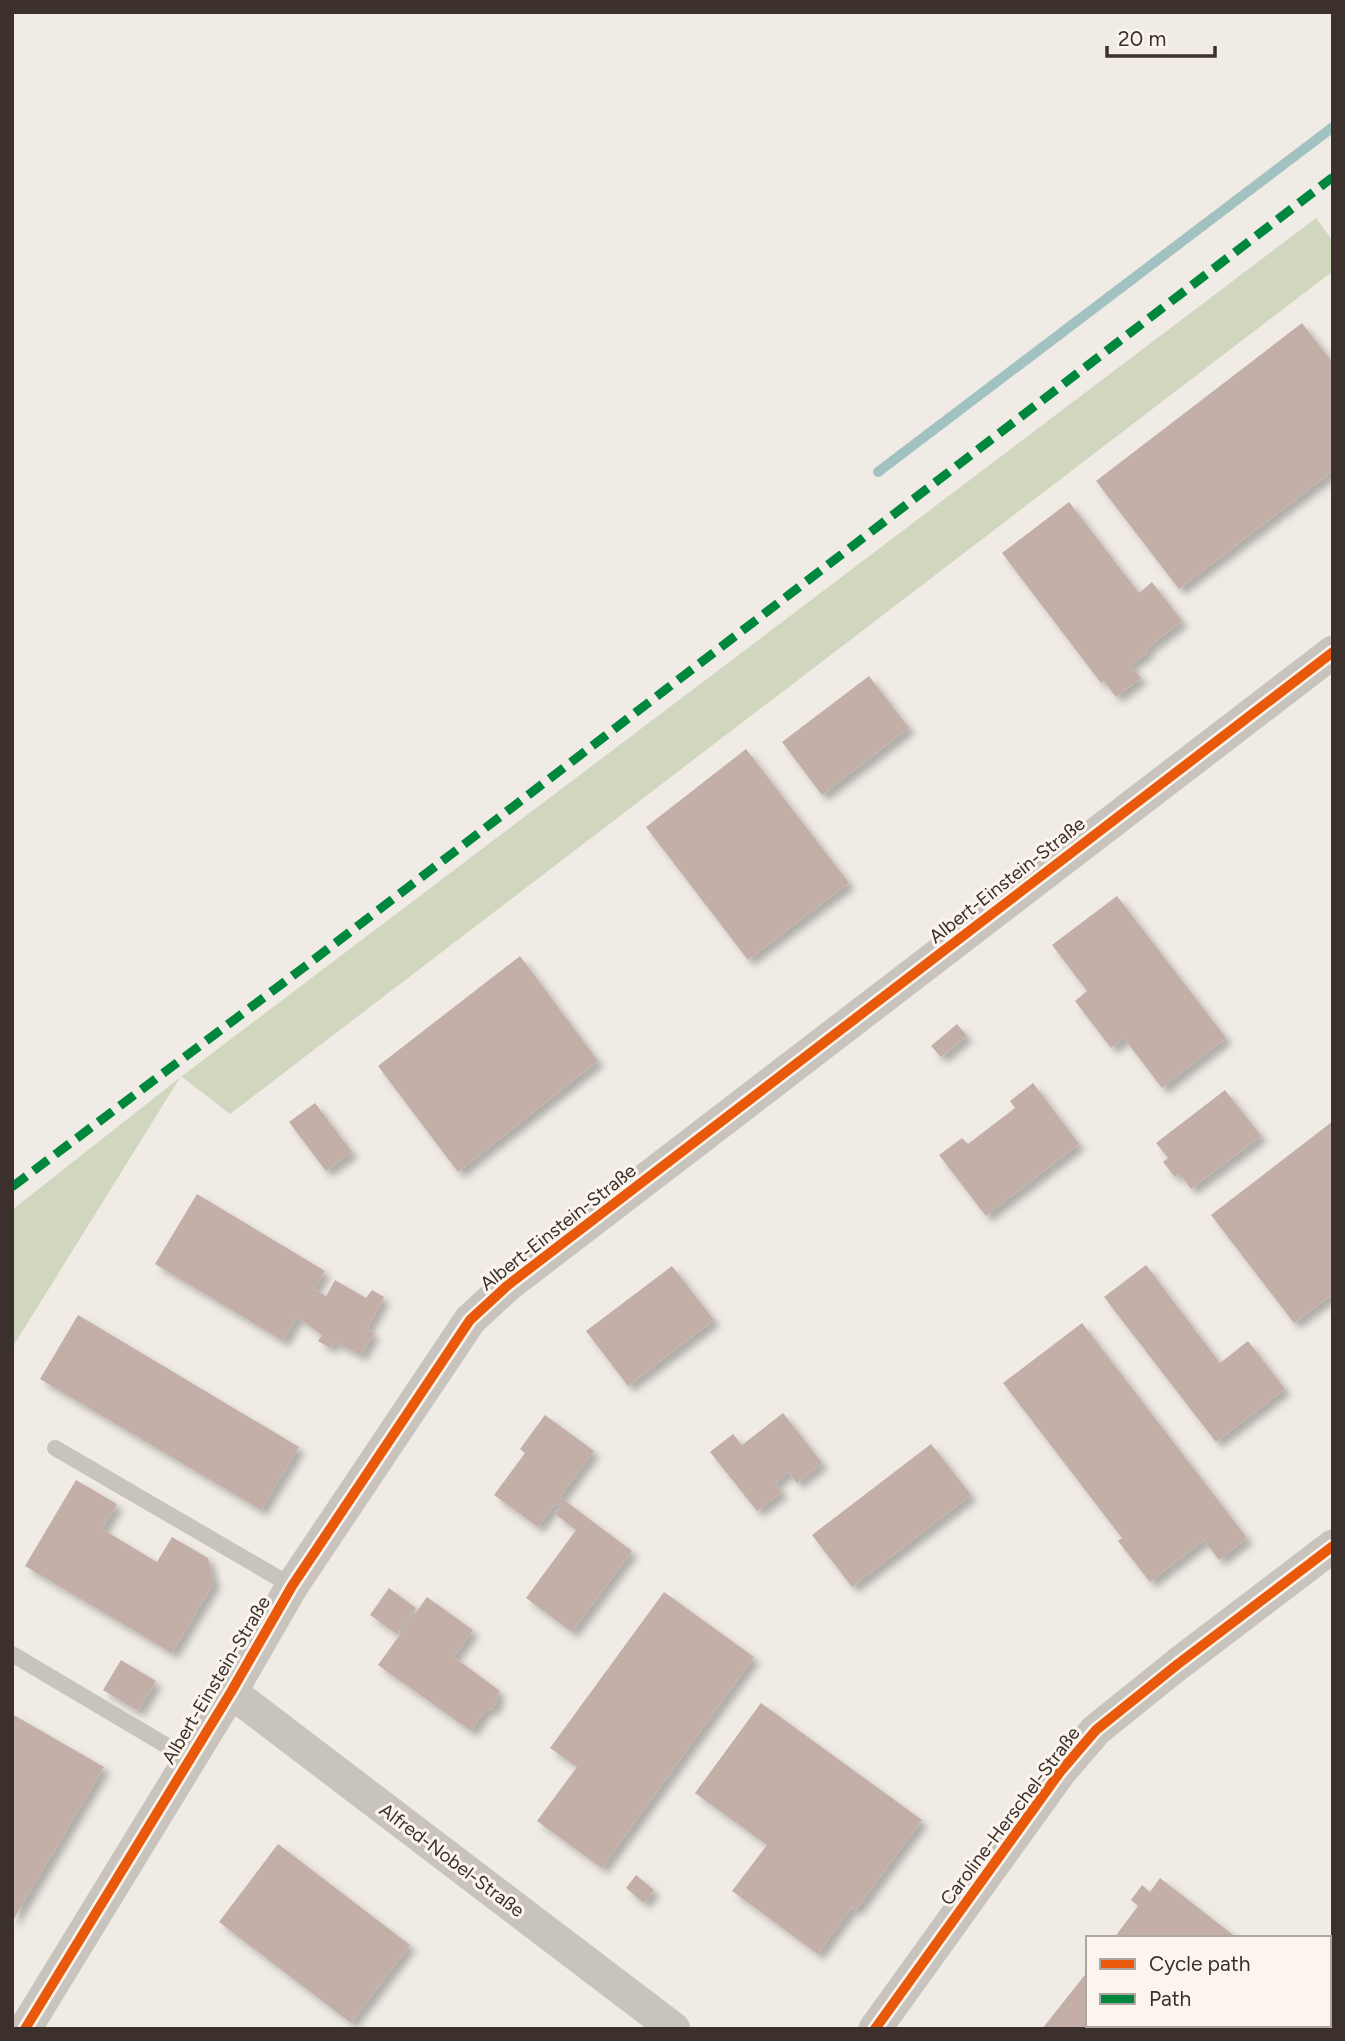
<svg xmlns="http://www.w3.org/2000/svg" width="1345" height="2041" font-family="Figtree,sans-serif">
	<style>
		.green { fill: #d1d6bf }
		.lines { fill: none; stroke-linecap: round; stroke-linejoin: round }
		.stream { stroke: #a1c2c1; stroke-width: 10 }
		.building { fill: #c3afa7; filter: url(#shadow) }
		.lane { stroke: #c9c3be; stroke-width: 16 }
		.street { stroke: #c9c3be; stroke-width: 33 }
		.quiet { stroke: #00873e; stroke-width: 9; stroke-dasharray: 18 9; stroke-linecap: butt }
		.cycleway-casing { stroke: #fbf5ee; stroke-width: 15 }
		.cycleway { stroke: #e8590c; stroke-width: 10 }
		.labels { text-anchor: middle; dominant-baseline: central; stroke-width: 6; stroke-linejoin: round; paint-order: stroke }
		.street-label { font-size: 19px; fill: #3b302b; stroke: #fbf5ee }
	</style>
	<defs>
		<filter id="shadow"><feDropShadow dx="6" dy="6" stdDeviation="3.5" flood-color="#0004"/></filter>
	</defs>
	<rect width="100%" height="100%" fill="#f0ebe5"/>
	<path class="green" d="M 1316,218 L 1333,241 L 1333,271 L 230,1114 L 181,1076 L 12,1348 L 12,1210 L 182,1076 Z"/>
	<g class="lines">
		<path class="stream" d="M 878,472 L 1333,127"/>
	</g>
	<path class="building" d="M 1302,323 L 1333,363 L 1333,471 L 1179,589 L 1096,481 Z
		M 1069,502 L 1139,593 L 1152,582 L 1182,621 L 1146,649 L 1148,652 L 1130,665 L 1141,678 L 1116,697 L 1104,681 L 1101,683 L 1002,553 Z
		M 869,676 L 909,728 L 822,795 L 782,742 Z
		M 746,749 L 849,883 L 748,960 L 646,827 Z
		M 1117,896 L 1226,1038 L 1162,1088 L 1124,1038 L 1111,1048 L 1075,1001 L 1087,991 L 1052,945 Z
		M 520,956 L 598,1061 L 458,1172 L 378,1066 Z
		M 957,1024 L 967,1036 L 941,1057 L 931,1046 Z
		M 1033,1083 L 1079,1144 L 986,1216 L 939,1155 L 962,1138 L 968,1144 L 1015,1108 L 1010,1101 Z
		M 1225,1090 L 1261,1136 L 1191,1189 L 1179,1173 L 1175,1177 L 1163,1162 L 1168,1158 L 1156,1143 Z
		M 315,1103 L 352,1152 L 326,1171 L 289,1122 Z
		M 1333,1121 L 1333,1294 L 1294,1323 L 1211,1215 Z
		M 197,1194 L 325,1271 L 314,1289 L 326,1296 L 335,1280 L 366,1298 L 372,1290 L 384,1297 L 367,1329 L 374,1333 L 361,1355 L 334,1342 L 330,1348 L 318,1341 L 322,1335 L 297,1317 L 283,1341 L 155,1264 Z
		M 1146,1265 L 1220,1363 L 1248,1341 L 1285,1389 L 1216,1442 L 1104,1297 Z
		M 672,1266 L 714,1320 L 628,1386 L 586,1331 Z
		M 78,1315 L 299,1447 L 261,1510 L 40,1379 Z
		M 1082,1323 L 1247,1538 L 1219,1560 L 1204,1540 L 1150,1582 L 1118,1541 L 1122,1538 L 1003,1383 Z
		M 783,1413 L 822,1463 L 797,1483 L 788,1472 L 775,1483 L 782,1492 L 757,1511 L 710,1452 L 733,1434 L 742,1445 Z
		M 545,1415 L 594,1451 L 560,1497 L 632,1551 L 572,1632 L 526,1598 L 576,1530 L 555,1514 L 561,1507 L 555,1504 L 538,1527 L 494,1495 L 525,1453 L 520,1449 Z
		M 931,1444 L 971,1495 L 852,1587 L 812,1535 Z
		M 76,1480 L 117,1504 L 102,1529 L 157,1562 L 172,1537 L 208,1558 L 214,1583 L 172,1653 L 25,1566 Z
		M 389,1588 L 416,1608 L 397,1634 L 370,1615 Z
		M 664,1592 L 754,1657 L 602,1868 L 537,1821 L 577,1767 L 550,1748 Z
		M 427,1597 L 473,1630 L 454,1657 L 500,1691 L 497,1695 L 498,1700 L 492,1709 L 486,1710 L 471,1731 L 378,1665 Z
		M 121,1660 L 156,1681 L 138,1711 L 103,1690 Z
		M 761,1703 L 922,1820 L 856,1910 L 852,1907 L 818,1954 L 732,1891 L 767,1845 L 695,1793 Z
		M 12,1714 L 104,1767 L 12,1922 Z
		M 278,1844 L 410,1945 L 351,2023 L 219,1922 Z
		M 636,1875 L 654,1890 L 644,1903 L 626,1888 Z
		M 1160,1878 L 1237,1938 L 1114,1938 L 1138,1906 L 1131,1900 L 1142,1885 L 1150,1892 Z
		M 1088,1971 L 1088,2025 L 1299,2025 L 1297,2029 L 1042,2029 Z"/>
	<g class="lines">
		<path class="lane" d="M 55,1448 L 292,1586
			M 12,1654 L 189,1759"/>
		<path class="street" d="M 231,1692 L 674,2029
			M 25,2029 L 231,1692 L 292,1586 L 470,1320 L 508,1285 L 1333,652
			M 875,2029 L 1060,1772 L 1096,1730 L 1178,1664 L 1333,1546"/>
		<path class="quiet" d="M 12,1187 L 303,968 L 1333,177"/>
		<defs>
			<path id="cycleway" d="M 25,2029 L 231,1692 L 292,1586 L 470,1320 L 508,1285 L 1333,652
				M 875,2029 L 1060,1772 L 1096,1730 L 1178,1664 L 1333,1546"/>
		</defs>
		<use href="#cycleway" class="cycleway-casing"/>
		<use href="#cycleway" class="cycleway"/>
	</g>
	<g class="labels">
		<g class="street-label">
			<text transform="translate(1007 880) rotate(-38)">Albert-Einstein-Straße</text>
			<text transform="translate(558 1227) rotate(-38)">Albert-Einstein-Straße</text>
			<text transform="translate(216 1680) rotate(-59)">Albert-Einstein-Straße</text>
			<text transform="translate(1010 1816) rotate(-53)">Caroline-Herschel-Straße</text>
			<text transform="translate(452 1860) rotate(37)">Alfred-Nobel-Straße</text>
		</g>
	</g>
	<rect width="1345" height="2041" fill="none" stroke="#3b302b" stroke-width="28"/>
	<rect x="1086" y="1936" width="245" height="91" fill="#fbf5ee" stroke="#aea6a0" stroke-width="2"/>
	<rect x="1100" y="1959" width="35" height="10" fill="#e8590c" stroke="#aea6a0" stroke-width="2"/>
	<text x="1149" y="1971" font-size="21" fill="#3b302b">Cycle path</text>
	<rect x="1100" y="1994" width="35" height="10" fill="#00873e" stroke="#aea6a0" stroke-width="2"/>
	<text x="1149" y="2006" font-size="21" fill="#3b302b">Path</text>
	<path d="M1107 46v10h108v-10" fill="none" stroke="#3b302b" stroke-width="3.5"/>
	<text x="1118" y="46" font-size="21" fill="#3b302b" stroke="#fbf5ee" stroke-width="5" paint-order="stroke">20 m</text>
</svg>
